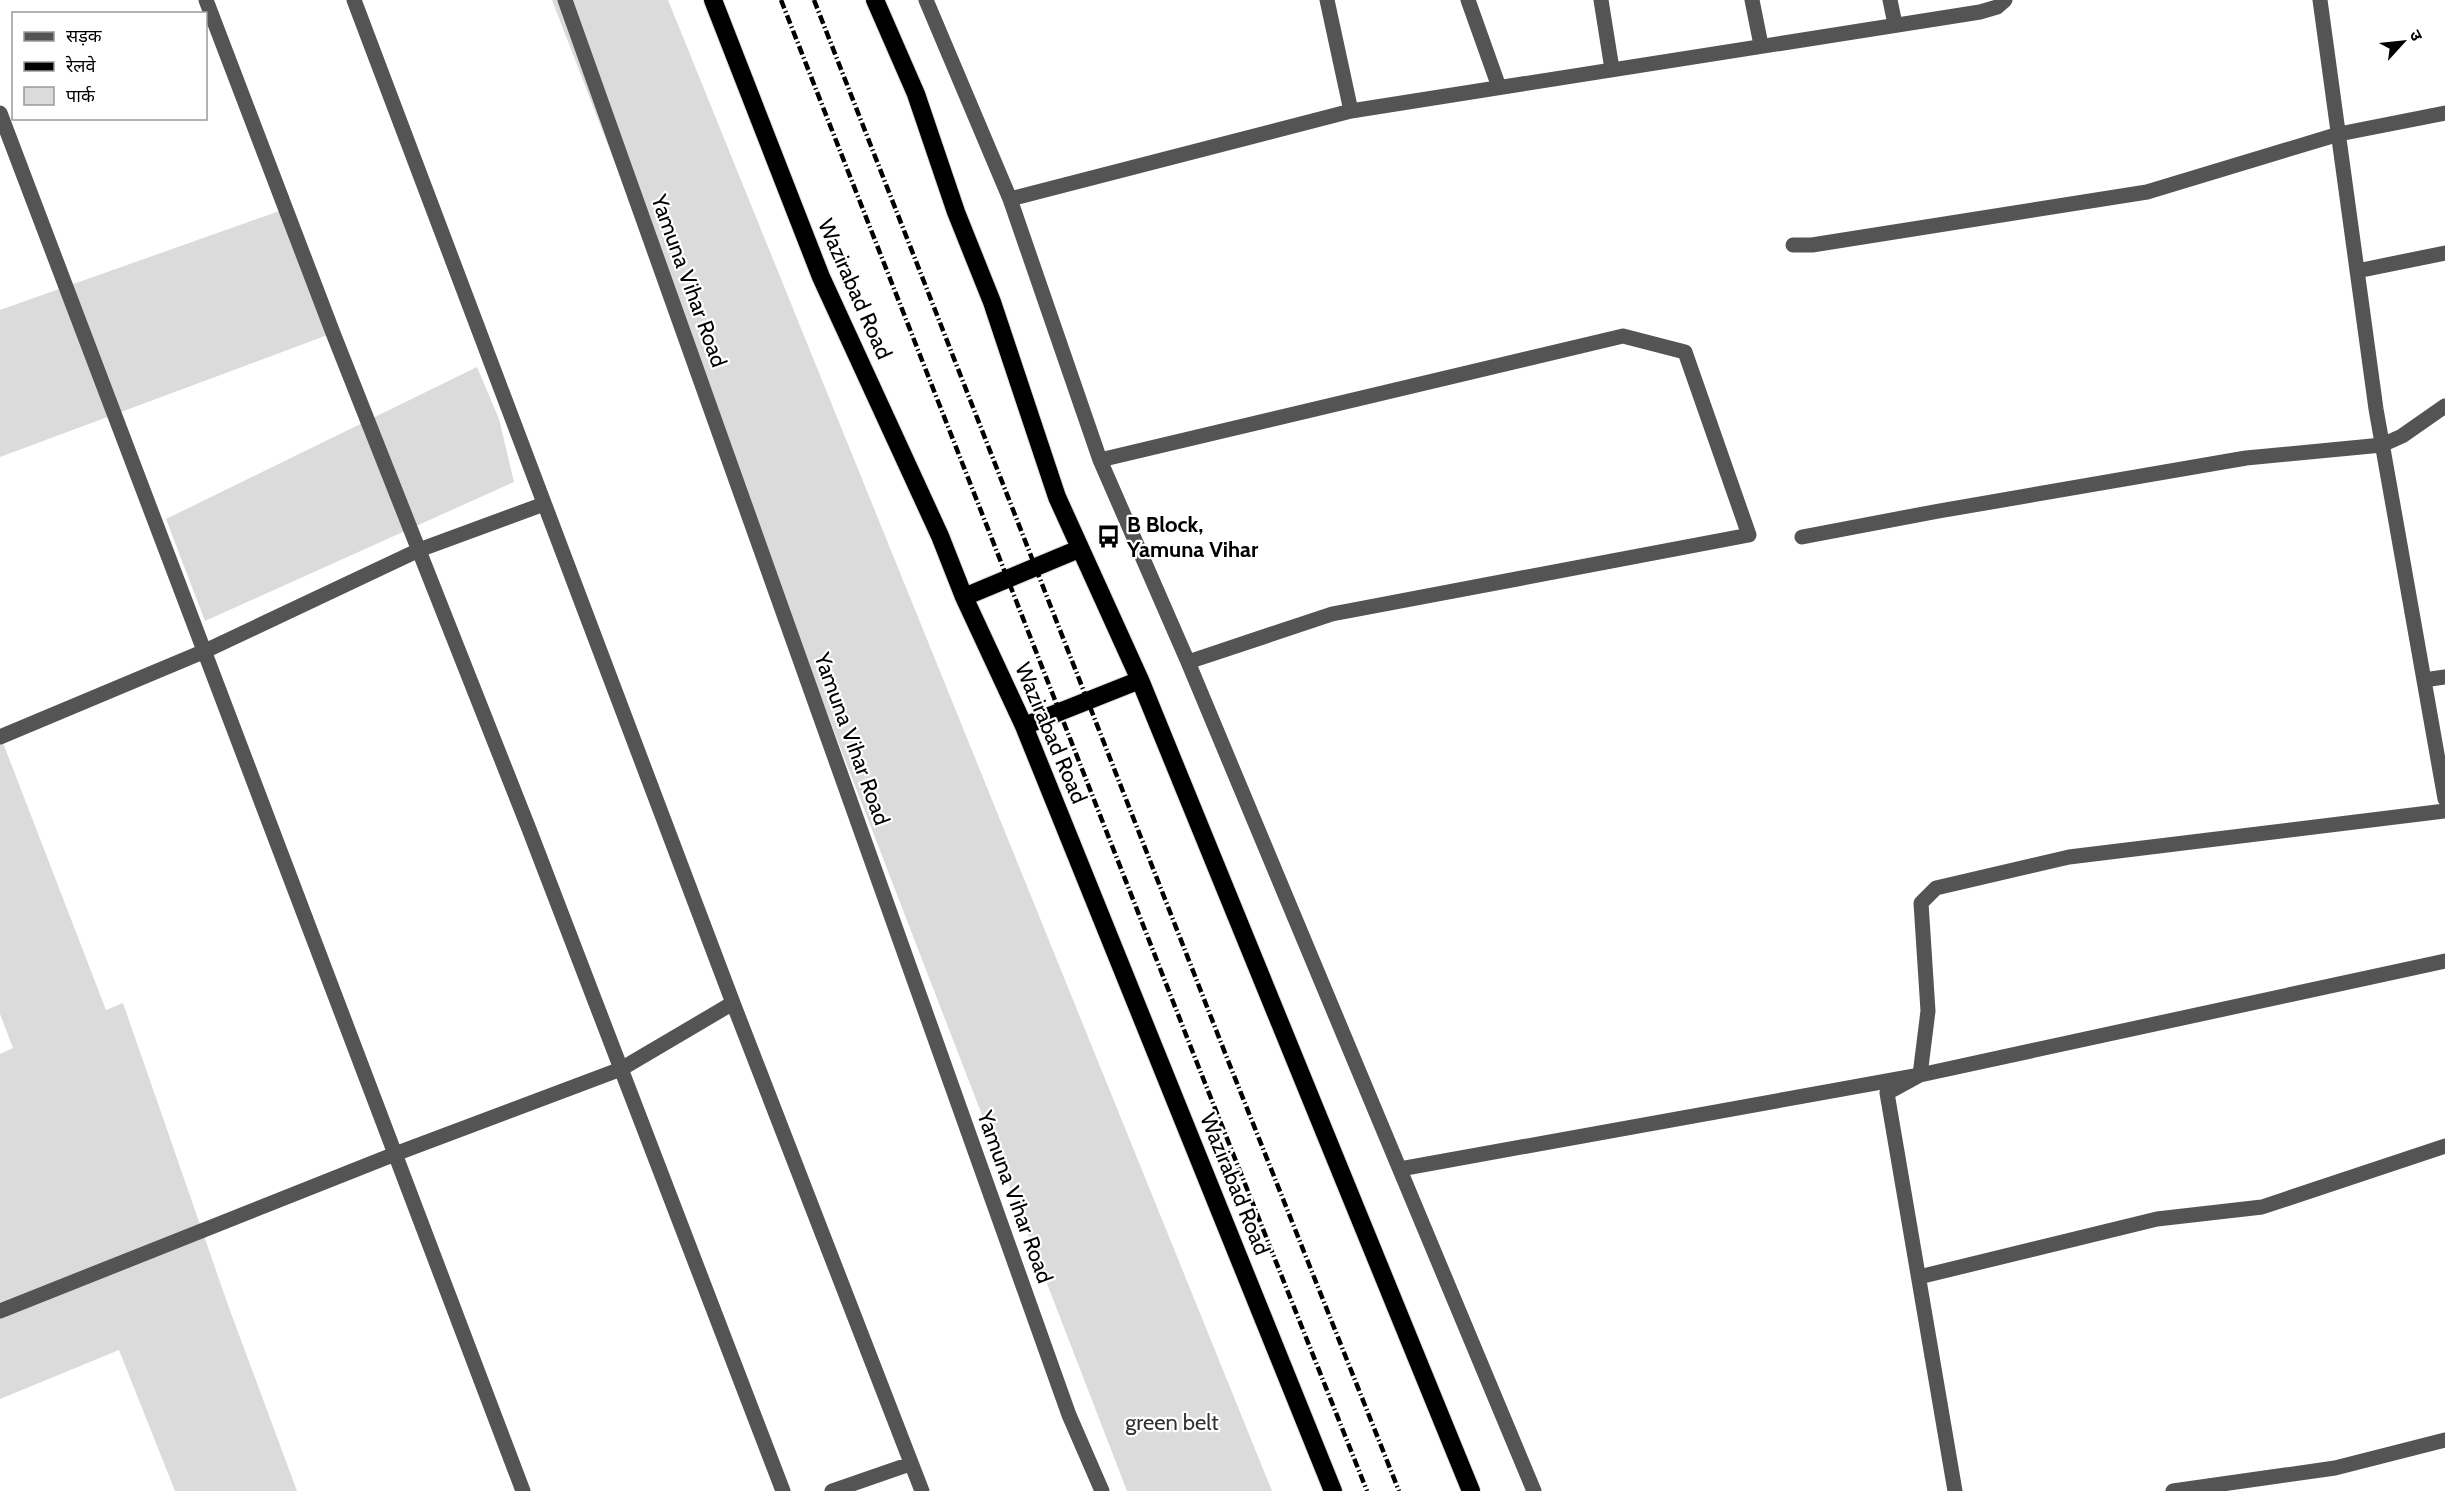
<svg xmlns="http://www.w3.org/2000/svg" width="2445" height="1491" font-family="Cabin,'Noto Sans Devanagari',sans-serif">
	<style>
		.green { fill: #dbdbdb }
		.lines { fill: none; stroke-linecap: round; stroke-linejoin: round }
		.highway-casing { stroke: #dbdbdb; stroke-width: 20 }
		.minor { stroke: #545454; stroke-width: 15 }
		.highway { stroke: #000; stroke-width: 18 }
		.rail { stroke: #000; stroke-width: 4.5; stroke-dasharray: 9 3 1.5 3; stroke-linecap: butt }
		.labels { text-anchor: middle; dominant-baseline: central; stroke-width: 4.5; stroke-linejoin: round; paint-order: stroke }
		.street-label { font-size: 22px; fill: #000; stroke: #fff }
		.poi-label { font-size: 22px; font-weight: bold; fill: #000; stroke: #fff; text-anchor: start }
		.park-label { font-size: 22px; fill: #323232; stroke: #fff }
	</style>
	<rect width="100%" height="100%" fill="#fff"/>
	<path class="green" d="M 552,0 L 668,0 L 1272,1491 L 1127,1491 Z
		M 285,209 L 333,333 L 0,457 L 0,310 Z
		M 477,367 L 499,419 L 514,482 L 205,621 L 166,519 Z
		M 0,735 L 106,1010 L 123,1003 L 228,1305 L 297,1491 L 175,1491 L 119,1350 L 0,1399 L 0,1054 L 13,1048 L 0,1014 Z"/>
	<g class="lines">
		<defs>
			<path id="highway" d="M 713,0 L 821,277 L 940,536 L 964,597 L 1024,726 L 1333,1491
				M 875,0 L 916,94 L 956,212 L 992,302 L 1057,497 L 1140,680 L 1471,1491
				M 964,597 L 1079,549
				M 1024,726 L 1140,680"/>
		</defs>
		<use href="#highway" class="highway-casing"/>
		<path class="minor" d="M 206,0 L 333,333 L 529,829 L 783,1491
			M 354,0 L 733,1003 L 922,1491
			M 565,0 L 1069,1415 L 1102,1491
			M 926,0 L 1010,199 L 1100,460 L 1188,662 L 1534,1491
			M 1327,0 L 1351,111
			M 1468,0 L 1499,87
			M 1601,0 L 1612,69
			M 1752,0 L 1761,45
			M 1890,0 L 1895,24
			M 2320,0 L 2376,409 L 2445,799
			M 0,113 L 523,1491
			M 1010,199 L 1351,111 L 1980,12 L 1997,7 L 2005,0
			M 1793,245 L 1812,245 L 2147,192 L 2339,134 L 2445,113
			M 2357,271 L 2445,253
			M 1100,460 L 1623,336 L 1685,352 L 1749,535 L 1332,614 L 1188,662
			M 1802,537 L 1939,511 L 2246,458 L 2382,445 L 2402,436 L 2445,406
			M 2424,680 L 2445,677
			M 0,737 L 205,651 L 419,550 L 544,504
			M 1400,1169 L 1920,1075 L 2445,961
			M 1919,1277 L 2157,1219 L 2262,1207 L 2445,1146
			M 0,1311 L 395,1154 L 621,1069 L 733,1003
			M 832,1491 L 910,1464
			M 1955,1491 L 1887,1093 L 1920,1075 L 1928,1011 L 1921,903 L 1936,888 L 2069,857 L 2445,811
			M 2173,1491 L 2335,1468 L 2445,1440"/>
		<use href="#highway" class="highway"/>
		<path class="rail" d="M 781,0 L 1199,1068 L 1367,1491
			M 814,0 L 1227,1058 L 1399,1491"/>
	</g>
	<defs>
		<symbol id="bus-bare" viewBox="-9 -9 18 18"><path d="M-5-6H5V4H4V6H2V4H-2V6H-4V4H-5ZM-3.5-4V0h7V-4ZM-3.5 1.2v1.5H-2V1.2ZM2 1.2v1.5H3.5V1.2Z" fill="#000" stroke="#fff" stroke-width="2.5" paint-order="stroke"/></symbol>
	</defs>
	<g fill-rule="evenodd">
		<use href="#bus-bare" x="1092" y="520" width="33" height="33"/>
	</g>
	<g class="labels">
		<g class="street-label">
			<text transform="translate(689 281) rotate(70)">Yamuna Vihar Road</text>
			<text transform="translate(855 289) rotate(66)">Wazirabad Road</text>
			<text transform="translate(1051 733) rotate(67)">Wazirabad Road</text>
			<text transform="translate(852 739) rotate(70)">Yamuna Vihar Road</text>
			<text transform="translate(1235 1184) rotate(68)">Wazirabad Road</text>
			<text transform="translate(1015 1197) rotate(70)">Yamuna Vihar Road</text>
		</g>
		<g class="poi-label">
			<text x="1127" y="524">B Block,<tspan x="1127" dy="25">Yamuna Vihar</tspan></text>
		</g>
		<g class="park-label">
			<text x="1172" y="1422">green belt</text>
		</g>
	</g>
	<rect x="12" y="12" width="195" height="108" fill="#ffffff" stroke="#999999" stroke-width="1.5"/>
	<rect x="24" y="32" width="30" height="9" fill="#545454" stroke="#999999" stroke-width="1.5"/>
	<text x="66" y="42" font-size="18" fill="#000000">सड़क</text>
	<rect x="24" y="62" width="30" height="9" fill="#000000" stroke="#999999" stroke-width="1.5"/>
	<text x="66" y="72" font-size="18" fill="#000000">रेलवे</text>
	<rect x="24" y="87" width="30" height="18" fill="#dbdbdb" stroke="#999999" stroke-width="1.5"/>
	<text x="66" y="102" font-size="18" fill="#000000">पार्क</text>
	<g transform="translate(2403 42) rotate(63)" stroke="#ffffff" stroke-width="4.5" paint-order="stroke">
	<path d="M0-4.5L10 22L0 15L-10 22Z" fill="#000000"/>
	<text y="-9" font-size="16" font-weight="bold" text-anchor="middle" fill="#000000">उ</text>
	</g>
</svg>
